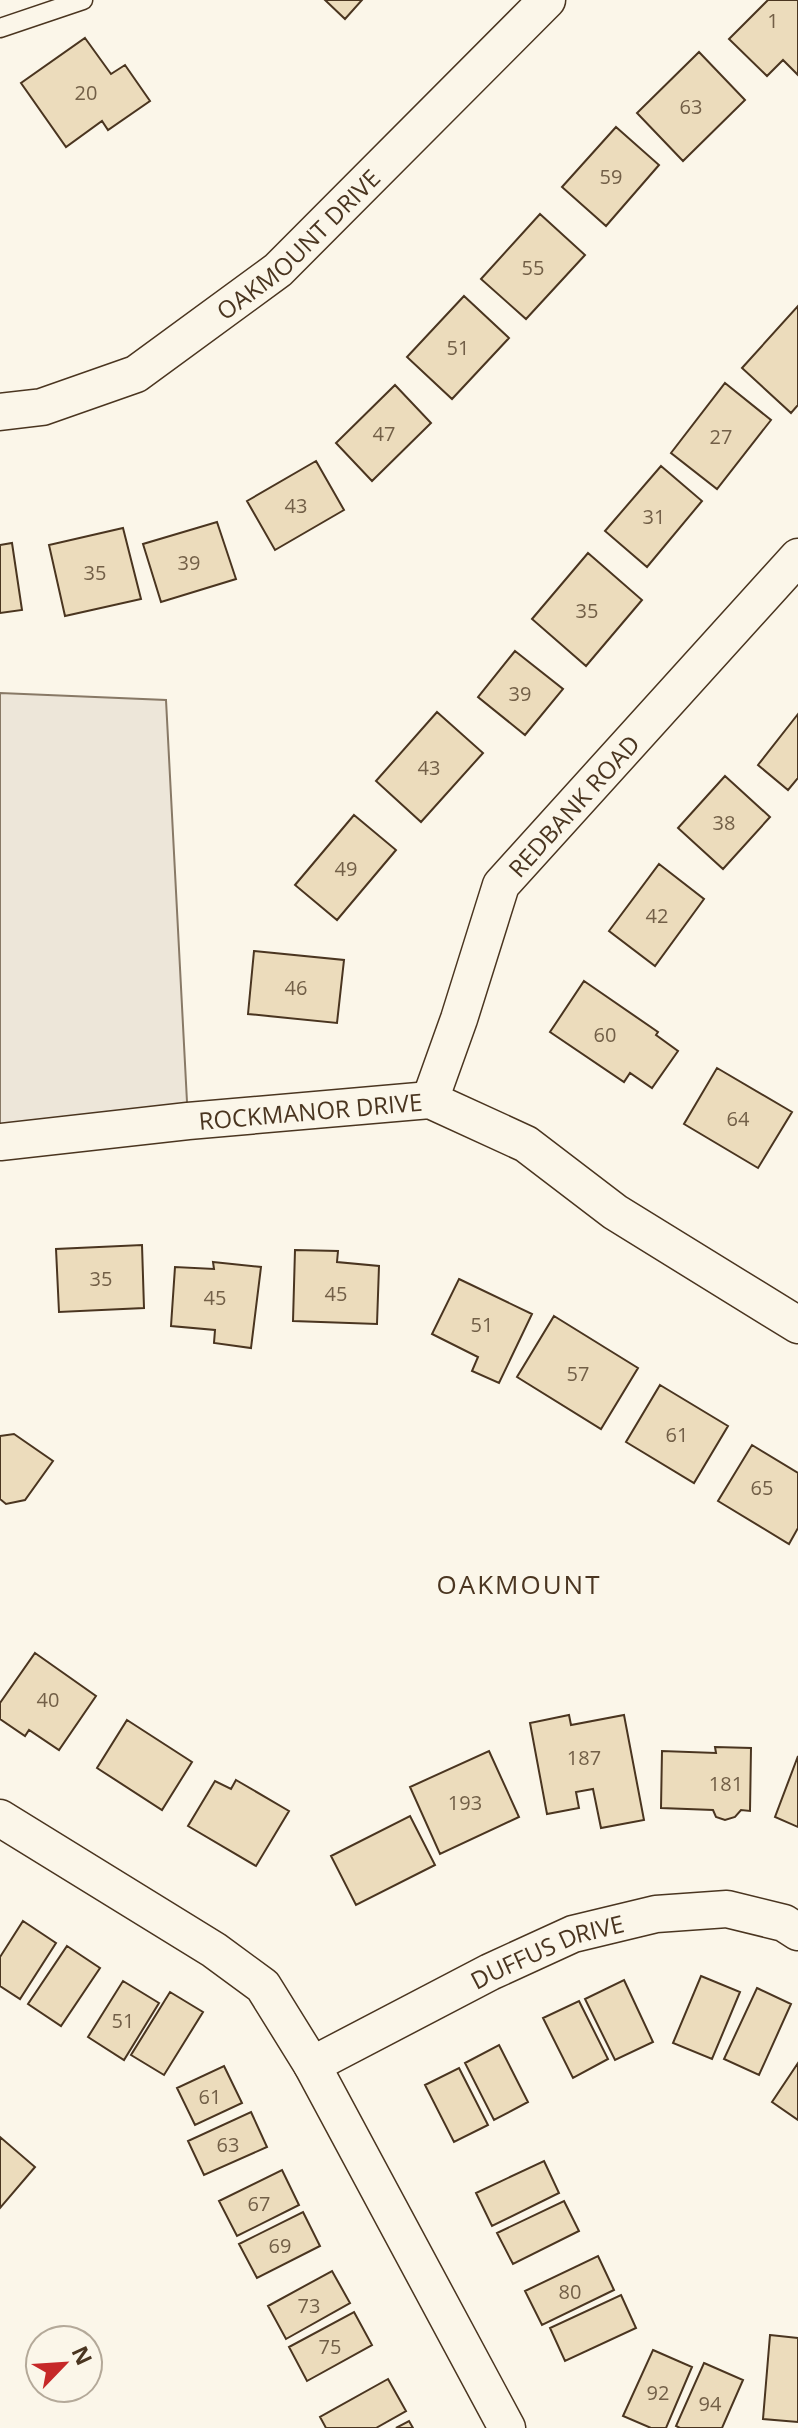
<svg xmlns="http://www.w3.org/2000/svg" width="798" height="2428" font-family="'Open Sans',sans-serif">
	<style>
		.green { fill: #ede6d9; stroke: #887966; stroke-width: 2 }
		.building { fill: #ecdcbc; stroke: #4a3520; stroke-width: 2 }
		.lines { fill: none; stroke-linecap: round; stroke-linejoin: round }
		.lane-casing { stroke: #4a3520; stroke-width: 21 }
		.street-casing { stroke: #4a3520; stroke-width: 39 }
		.lane { stroke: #fbf6e9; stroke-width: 18 }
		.street { stroke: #fbf6e9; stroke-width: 36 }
		.labels { text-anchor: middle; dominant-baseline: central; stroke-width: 6; stroke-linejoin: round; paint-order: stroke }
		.number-label { font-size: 20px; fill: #725f47 }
		.street-label { font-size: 24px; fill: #4a3520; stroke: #fbf6e9 }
		.neighbourhood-label { font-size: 26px; letter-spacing: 2px; fill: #4a3520; stroke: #fbf6e9 }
	</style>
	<rect width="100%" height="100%" fill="#fbf6e9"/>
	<path class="green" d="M 0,693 L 166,700 L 188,1121 L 0,1134 Z"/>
	<path class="building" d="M 325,0 L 362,0 L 345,19 Z
		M 768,0 L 798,0 L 798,75 L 783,60 L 767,76 L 729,39 Z
		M 85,38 L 111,74 L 125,65 L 150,101 L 108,130 L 102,121 L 66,147 L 21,83 Z
		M 699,52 L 745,100 L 683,161 L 637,113 Z
		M 616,127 L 659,165 L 606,226 L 562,187 Z
		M 540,214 L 585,255 L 526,319 L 481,279 Z
		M 464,296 L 509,338 L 452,399 L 407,357 Z
		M 798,306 L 798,405 L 791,413 L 742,368 Z
		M 725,383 L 771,420 L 717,489 L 671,453 Z
		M 395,385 L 431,423 L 372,481 L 336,443 Z
		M 316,461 L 344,510 L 275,550 L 247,501 Z
		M 661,466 L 702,501 L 647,567 L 605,531 Z
		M 217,522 L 236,579 L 161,602 L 143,544 Z
		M 123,528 L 141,599 L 65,616 L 49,545 Z
		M 12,543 L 22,610 L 0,613 L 0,545 Z
		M 588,553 L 642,600 L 586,666 L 532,619 Z
		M 515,651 L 563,689 L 525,735 L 478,697 Z
		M 437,712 L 483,753 L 421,822 L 376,781 Z
		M 798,714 L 798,778 L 788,790 L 758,765 Z
		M 725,776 L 770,817 L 723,869 L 678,828 Z
		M 354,815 L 396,850 L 337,920 L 295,885 Z
		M 659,864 L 704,899 L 655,966 L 609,931 Z
		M 254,951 L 344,960 L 337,1023 L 248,1014 Z
		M 584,981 L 658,1032 L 656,1035 L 678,1051 L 652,1088 L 630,1073 L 624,1082 L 550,1032 Z
		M 717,1068 L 792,1112 L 758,1168 L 684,1124 Z
		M 142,1245 L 144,1308 L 59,1312 L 56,1249 Z
		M 295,1250 L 338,1251 L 337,1262 L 379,1266 L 377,1324 L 293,1321 Z
		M 213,1262 L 261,1267 L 251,1348 L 214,1343 L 215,1330 L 171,1326 L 175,1267 L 214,1269 Z
		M 459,1279 L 532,1314 L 499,1383 L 472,1371 L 478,1357 L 432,1334 Z
		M 554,1316 L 638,1368 L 601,1429 L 517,1377 Z
		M 660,1385 L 728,1426 L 694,1483 L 626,1442 Z
		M 14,1434 L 53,1461 L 25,1500 L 6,1504 L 0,1499 L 0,1436 Z
		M 752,1445 L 798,1473 L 798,1528 L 789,1544 L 718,1501 Z
		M 35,1653 L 96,1696 L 59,1750 L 29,1730 L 25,1736 L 0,1719 L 0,1703 Z
		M 569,1715 L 571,1725 L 624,1715 L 644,1820 L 601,1828 L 593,1789 L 576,1792 L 579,1808 L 547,1814 L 530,1723 Z
		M 127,1720 L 192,1762 L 162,1810 L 97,1768 Z
		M 715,1747 L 751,1748 L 750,1811 L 741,1810 L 735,1817 L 725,1820 L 716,1817 L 713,1810 L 661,1808 L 662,1751 L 716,1753 Z
		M 489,1751 L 519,1817 L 440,1854 L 410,1787 Z
		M 798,1756 L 798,1827 L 775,1817 Z
		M 236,1780 L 289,1811 L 256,1866 L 188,1826 L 215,1781 L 231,1789 Z
		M 410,1816 L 435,1865 L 356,1905 L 331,1856 Z
		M 23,1921 L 56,1943 L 20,1999 L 0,1986 L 0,1957 Z
		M 67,1946 L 100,1968 L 61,2026 L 28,2004 Z
		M 701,1976 L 740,1992 L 712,2059 L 673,2043 Z
		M 624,1980 L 653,2042 L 615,2060 L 585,1999 Z
		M 123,1981 L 159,2003 L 124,2060 L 88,2037 Z
		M 757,1988 L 791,2004 L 759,2075 L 724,2059 Z
		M 170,1992 L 203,2012 L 164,2075 L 131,2055 Z
		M 579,2001 L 608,2059 L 573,2078 L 543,2018 Z
		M 499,2045 L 528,2102 L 494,2120 L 465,2063 Z
		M 798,2063 L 798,2120 L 772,2102 Z
		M 224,2066 L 242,2103 L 195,2125 L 177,2088 Z
		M 459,2068 L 488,2125 L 454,2142 L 425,2085 Z
		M 251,2112 L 267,2147 L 204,2175 L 188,2141 Z
		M 0,2137 L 35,2167 L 0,2208 Z
		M 544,2161 L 559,2193 L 492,2226 L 476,2193 Z
		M 282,2170 L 299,2205 L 237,2236 L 219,2201 Z
		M 564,2201 L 579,2231 L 513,2264 L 497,2233 Z
		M 303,2212 L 320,2246 L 257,2278 L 239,2244 Z
		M 598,2256 L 614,2290 L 542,2325 L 525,2291 Z
		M 332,2271 L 350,2303 L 286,2339 L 268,2306 Z
		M 621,2295 L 636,2328 L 565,2361 L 550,2328 Z
		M 354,2312 L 372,2345 L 307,2381 L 289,2347 Z
		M 770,2335 L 798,2338 L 798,2422 L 763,2419 Z
		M 653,2350 L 692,2367 L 666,2428 L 651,2428 L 623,2416 Z
		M 704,2363 L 743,2380 L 722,2428 L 680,2428 L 676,2426 Z
		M 388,2379 L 406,2411 L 376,2428 L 326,2428 L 320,2417 Z
		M 409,2421 L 413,2428 L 396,2428 Z"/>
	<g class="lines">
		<defs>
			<path id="lane" d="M 0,28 L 83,0"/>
			<g id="street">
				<path id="s1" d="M 0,412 L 42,407 L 136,374 L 278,270 L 547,0"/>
				<path id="s2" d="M 430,1100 L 459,1019 L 501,885 L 798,557"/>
				<path id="s3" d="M 0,1142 L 188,1121 L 430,1100 L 526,1144 L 615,1212 L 798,1325"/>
				<path d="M 0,1818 L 214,1950 L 263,1986 L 312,2065 L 507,2428"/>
				<path id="s4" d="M 312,2065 L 490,1972 L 573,1934 L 656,1914 L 727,1909 L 784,1923 L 798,1932"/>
			</g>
		</defs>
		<use href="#lane" class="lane-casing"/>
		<use href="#street" class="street-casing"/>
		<use href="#lane" class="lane"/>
		<use href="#street" class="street"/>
	</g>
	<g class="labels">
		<g class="number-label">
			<text x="773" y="20">1</text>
			<text x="86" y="92">20</text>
			<text x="691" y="106">63</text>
			<text x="611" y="176">59</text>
			<text x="533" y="267">55</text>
			<text x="458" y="347">51</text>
			<text x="384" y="433">47</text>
			<text x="721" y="436">27</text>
			<text x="296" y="505">43</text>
			<text x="654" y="516">31</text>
			<text x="189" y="562">39</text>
			<text x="95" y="572">35</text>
			<text x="587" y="610">35</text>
			<text x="520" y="693">39</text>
			<text x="429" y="767">43</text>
			<text x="724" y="822">38</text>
			<text x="346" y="868">49</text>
			<text x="657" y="915">42</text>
			<text x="296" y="987">46</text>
			<text x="605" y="1034">60</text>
			<text x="738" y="1118">64</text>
			<text x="101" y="1278">35</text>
			<text x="336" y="1293">45</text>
			<text x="215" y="1297">45</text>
			<text x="482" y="1324">51</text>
			<text x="578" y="1373">57</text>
			<text x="677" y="1434">61</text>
			<text x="762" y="1487">65</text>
			<text x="48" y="1699">40</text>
			<text x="584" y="1757">187</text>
			<text x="726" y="1783">181</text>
			<text x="465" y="1802">193</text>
			<text x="123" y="2020">51</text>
			<text x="210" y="2096">61</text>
			<text x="228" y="2144">63</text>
			<text x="259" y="2203">67</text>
			<text x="280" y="2245">69</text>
			<text x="570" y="2291">80</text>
			<text x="309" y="2305">73</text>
			<text x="330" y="2346">75</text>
			<text x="658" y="2392">92</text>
			<text x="710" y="2403">94</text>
		</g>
		<g class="street-label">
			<text stroke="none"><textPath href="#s1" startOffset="350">OAKMOUNT DRIVE</textPath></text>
			<text stroke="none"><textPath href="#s2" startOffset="334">REDBANK ROAD</textPath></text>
			<text stroke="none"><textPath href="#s3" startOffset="312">ROCKMANOR DRIVE</textPath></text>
			<text stroke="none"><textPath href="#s4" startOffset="262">DUFFUS DRIVE</textPath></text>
		</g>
		<g class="neighbourhood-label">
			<text x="519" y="1584">OAKMOUNT</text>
		</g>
	</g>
	<g transform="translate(64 2364) rotate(65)"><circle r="38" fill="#fbf6e9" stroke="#b4a999" stroke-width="2"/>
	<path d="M0-6L14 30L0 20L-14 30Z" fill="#c62828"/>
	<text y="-12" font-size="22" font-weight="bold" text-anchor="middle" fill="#4a3520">N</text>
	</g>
</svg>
